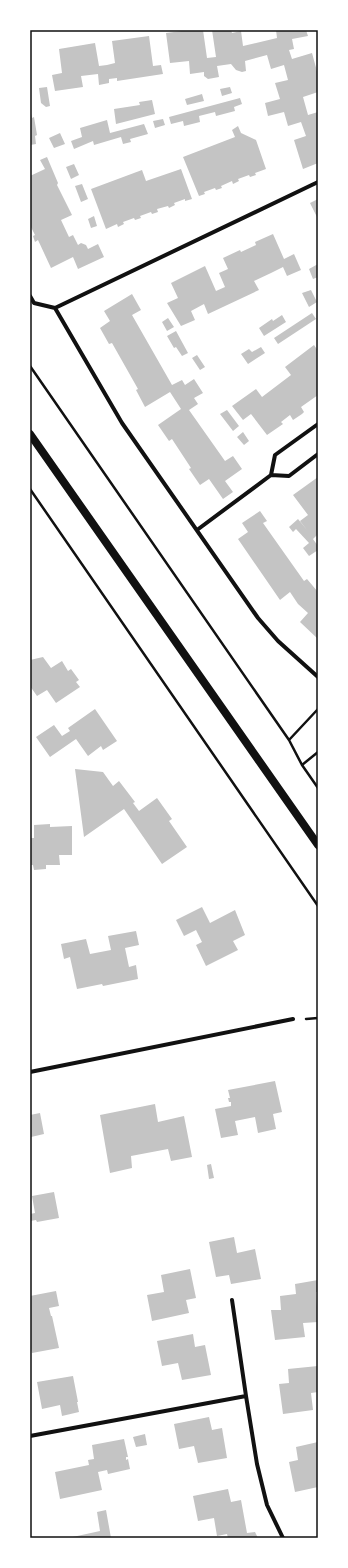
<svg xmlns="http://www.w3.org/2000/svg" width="348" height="1568" font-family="Lora,serif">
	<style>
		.building { fill: #c4c4c4 }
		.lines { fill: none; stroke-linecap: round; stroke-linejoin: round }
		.path { stroke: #111; stroke-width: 2.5 }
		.minor { stroke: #111; stroke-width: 4 }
		.secondary { stroke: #111; stroke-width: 8 }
		.neatline { fill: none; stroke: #111; stroke-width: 1.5 }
	</style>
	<rect width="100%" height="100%" fill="#fff"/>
	<path class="building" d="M 190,30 L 203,30 L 207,58 L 216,57 L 212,30 L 231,30 L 232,33 L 241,31 L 243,46 L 277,38 L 276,30 L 306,30 L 308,36 L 292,39 L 294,49 L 289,50 L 292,59 L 312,53 L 318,75 L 318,92 L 303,97 L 308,115 L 318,112 L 318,163 L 303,169 L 294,140 L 306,136 L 301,122 L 288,126 L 284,112 L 268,116 L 265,103 L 280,99 L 275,83 L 288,80 L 284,65 L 271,69 L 267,55 L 245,61 L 246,71 L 242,72 L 236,70 L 231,64 L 217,66 L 219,77 L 208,79 L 204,76 L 204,72 L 190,74 L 189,61 L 170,63 L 166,33 Z
		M 149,36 L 153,66 L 161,65 L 163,74 L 117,81 L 117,78 L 109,79 L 109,83 L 99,85 L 98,74 L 81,76 L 83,87 L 55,91 L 52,75 L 62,73 L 59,49 L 95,43 L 99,66 L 107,65 L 115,63 L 112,41 Z
		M 47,87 L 50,106 L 46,107 L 41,103 L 39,88 Z
		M 230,87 L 232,93 L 222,96 L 220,89 Z
		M 202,94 L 204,101 L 187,105 L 185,99 Z
		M 240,98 L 242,104 L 234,107 L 235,111 L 216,116 L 215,112 L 199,116 L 200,122 L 184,126 L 183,121 L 171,124 L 169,117 Z
		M 152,100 L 155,114 L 116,124 L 114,109 L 140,105 L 139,102 Z
		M 30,109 L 32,118 L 34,117 L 37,135 L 35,136 L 36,144 L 30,145 Z
		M 163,119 L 165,125 L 155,128 L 153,121 Z
		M 107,120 L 110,133 L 144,124 L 148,134 L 130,139 L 131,142 L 123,144 L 121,137 L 94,145 L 93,141 L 74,149 L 71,141 L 82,137 L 80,128 Z
		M 238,126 L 241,133 L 256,140 L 266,169 L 255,173 L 256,175 L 250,177 L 249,175 L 238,179 L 239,181 L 233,184 L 232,181 L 221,186 L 222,188 L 216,190 L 215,188 L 204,192 L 205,194 L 199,196 L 183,157 L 235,137 L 232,130 Z
		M 60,133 L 65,144 L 54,148 L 49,138 Z
		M 47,157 L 58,183 L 57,185 L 72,215 L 61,220 L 69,237 L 73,235 L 78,245 L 81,243 L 86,245 L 88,249 L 98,244 L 104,257 L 78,269 L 73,257 L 51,268 L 38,240 L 35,242 L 33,236 L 35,235 L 30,225 L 30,176 L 45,169 L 40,160 Z
		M 74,164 L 79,175 L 71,179 L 66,167 Z
		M 181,169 L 192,199 L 185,201 L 185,199 L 174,203 L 175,205 L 169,208 L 168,206 L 157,209 L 158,212 L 152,214 L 151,212 L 140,216 L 141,218 L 135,220 L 134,218 L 123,222 L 124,224 L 118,227 L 117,224 L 106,229 L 91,189 L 142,170 L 146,181 Z
		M 82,184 L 88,199 L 81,202 L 75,186 Z
		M 318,199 L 318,217 L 317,217 L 310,203 Z
		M 94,216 L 97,226 L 91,228 L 88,219 Z
		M 273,234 L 284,259 L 294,254 L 301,270 L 287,276 L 283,267 L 271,273 L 254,281 L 259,290 L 208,314 L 204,304 L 191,311 L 195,320 L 181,326 L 167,303 L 178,298 L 171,283 L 205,266 L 216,291 L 225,287 L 219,273 L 228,269 L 223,258 L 240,250 L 241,252 L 256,245 L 255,242 Z
		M 318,264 L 318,277 L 313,279 L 309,269 Z
		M 311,290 L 317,302 L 309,307 L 302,293 Z
		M 132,294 L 141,310 L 132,315 L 172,385 L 182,380 L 185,385 L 194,379 L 203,393 L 194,398 L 198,404 L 189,410 L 225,461 L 233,456 L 242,469 L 225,481 L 233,492 L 223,499 L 209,479 L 200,485 L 189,469 L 191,468 L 172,439 L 169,441 L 158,425 L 181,409 L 170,392 L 145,407 L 136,390 L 138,389 L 112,343 L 109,344 L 100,328 L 110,321 L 104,311 Z
		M 312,313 L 316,319 L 278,344 L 274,338 Z
		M 282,315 L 286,322 L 264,336 L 259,328 L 272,319 L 273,321 Z
		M 168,318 L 174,327 L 167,331 L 162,322 Z
		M 176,331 L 188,353 L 182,356 L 176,347 L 174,348 L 167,336 Z
		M 314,345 L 318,351 L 318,395 L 301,407 L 304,412 L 302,414 L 293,420 L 290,415 L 281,422 L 283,424 L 267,435 L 251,414 L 243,420 L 232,406 L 256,389 L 262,397 L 291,375 L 285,367 Z
		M 261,347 L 265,353 L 248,364 L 241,354 L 249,349 L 252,352 Z
		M 197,355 L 205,367 L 200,370 L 192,358 Z
		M 227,410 L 239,426 L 233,431 L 220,414 Z
		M 243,432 L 249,441 L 244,445 L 237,437 Z
		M 318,477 L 318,534 L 313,539 L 318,546 L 318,550 L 309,556 L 303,548 L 309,543 L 296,529 L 293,532 L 289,527 L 298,519 L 307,530 L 300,521 L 308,515 L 293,495 Z
		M 260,511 L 267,521 L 263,523 L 304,581 L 307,579 L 318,592 L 318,639 L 300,622 L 308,613 L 298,604 L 290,592 L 280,600 L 238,539 L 248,532 L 242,523 Z
		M 43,657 L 51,668 L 62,661 L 68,671 L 71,669 L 79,680 L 76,682 L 80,687 L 56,703 L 47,690 L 37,696 L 30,686 L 30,660 Z
		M 95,709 L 117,741 L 103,750 L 101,746 L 88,756 L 76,739 L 50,757 L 36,737 L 54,725 L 62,736 L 70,731 L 68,728 Z
		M 75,769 L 103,772 L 113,786 L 119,781 L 135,802 L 133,803 L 139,811 L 157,798 L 172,819 L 169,821 L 187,847 L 162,864 L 124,809 L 84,837 Z
		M 50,824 L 50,827 L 72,826 L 72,855 L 59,855 L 60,865 L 46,865 L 46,869 L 34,870 L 33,865 L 30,865 L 30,838 L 34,838 L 34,825 Z
		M 202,907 L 210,923 L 235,910 L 245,935 L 233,941 L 238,950 L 206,966 L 196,945 L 202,942 L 196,930 L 184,936 L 176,920 Z
		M 136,931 L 139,945 L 125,948 L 129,967 L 136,965 L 138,979 L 103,986 L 102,984 L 77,989 L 70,957 L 64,959 L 61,944 L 86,939 L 90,954 L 111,950 L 108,936 Z
		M 275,1081 L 282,1112 L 273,1114 L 276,1129 L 258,1133 L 255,1117 L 235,1121 L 238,1135 L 221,1138 L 215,1109 L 231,1106 L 231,1102 L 229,1102 L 228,1098 L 230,1098 L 228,1090 Z
		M 155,1104 L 158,1122 L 184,1116 L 192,1157 L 171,1161 L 168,1149 L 131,1156 L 132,1168 L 110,1173 L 100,1115 Z
		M 40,1113 L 44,1134 L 31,1137 L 30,1115 Z
		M 211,1164 L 214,1178 L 209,1179 L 207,1165 Z
		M 54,1192 L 59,1218 L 37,1222 L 36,1220 L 30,1221 L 30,1214 L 35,1213 L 32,1196 Z
		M 234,1237 L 237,1253 L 255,1249 L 261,1279 L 231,1284 L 229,1275 L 216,1277 L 209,1242 Z
		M 190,1269 L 196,1298 L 186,1300 L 189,1313 L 152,1321 L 147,1295 L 164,1292 L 161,1275 Z
		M 318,1280 L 318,1292 L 316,1292 L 318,1322 L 303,1323 L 305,1337 L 275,1340 L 271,1310 L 281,1310 L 280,1296 L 296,1294 L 295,1284 Z
		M 56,1291 L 59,1306 L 49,1308 L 51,1316 L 52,1316 L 59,1348 L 32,1353 L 30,1344 L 30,1296 Z
		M 193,1334 L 195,1347 L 205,1345 L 211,1375 L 182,1380 L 178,1363 L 162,1366 L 157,1341 Z
		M 318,1366 L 318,1392 L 311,1393 L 313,1410 L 283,1414 L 279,1384 L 289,1383 L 288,1369 Z
		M 73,1376 L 78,1402 L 77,1402 L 79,1412 L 62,1416 L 60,1405 L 42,1409 L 37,1382 Z
		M 209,1417 L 212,1430 L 222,1428 L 227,1458 L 198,1463 L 194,1446 L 179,1449 L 174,1424 Z
		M 145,1434 L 147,1445 L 136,1447 L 133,1437 Z
		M 124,1439 L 128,1457 L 126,1457 L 126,1460 L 128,1459 L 130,1469 L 108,1474 L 107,1470 L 98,1472 L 102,1490 L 60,1499 L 55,1472 L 89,1465 L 88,1460 L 94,1459 L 92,1445 Z
		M 318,1442 L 318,1487 L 295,1492 L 289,1462 L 298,1460 L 296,1447 Z
		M 228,1489 L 231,1502 L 241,1500 L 247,1533 L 255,1532 L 258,1538 L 228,1538 L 227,1534 L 217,1536 L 214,1518 L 198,1521 L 193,1496 Z
		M 106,1510 L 111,1538 L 68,1538 L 100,1531 L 97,1512 Z"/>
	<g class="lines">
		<path class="path" d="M 30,366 L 289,740 L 302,765 L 318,788
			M 30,489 L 318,906
			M 289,740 L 318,709
			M 302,765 L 318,752
			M 306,1019 L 318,1018"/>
		<path class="minor" d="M 30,296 L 34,303 L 55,308 L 122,423 L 258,618 L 278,641 L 318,677
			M 55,308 L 318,182
			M 271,475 L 275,455 L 318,424
			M 197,530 L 271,475 L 289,476 L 318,454
			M 30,1072 L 293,1019
			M 232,1300 L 246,1396 L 257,1464 L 267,1505 L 283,1538
			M 30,1436 L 246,1396"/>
		<path class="secondary" d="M 30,434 L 318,845"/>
	</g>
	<rect width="348" height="1568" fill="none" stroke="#ffffff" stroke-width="62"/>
	<rect x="31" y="31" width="286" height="1506" class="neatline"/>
</svg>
